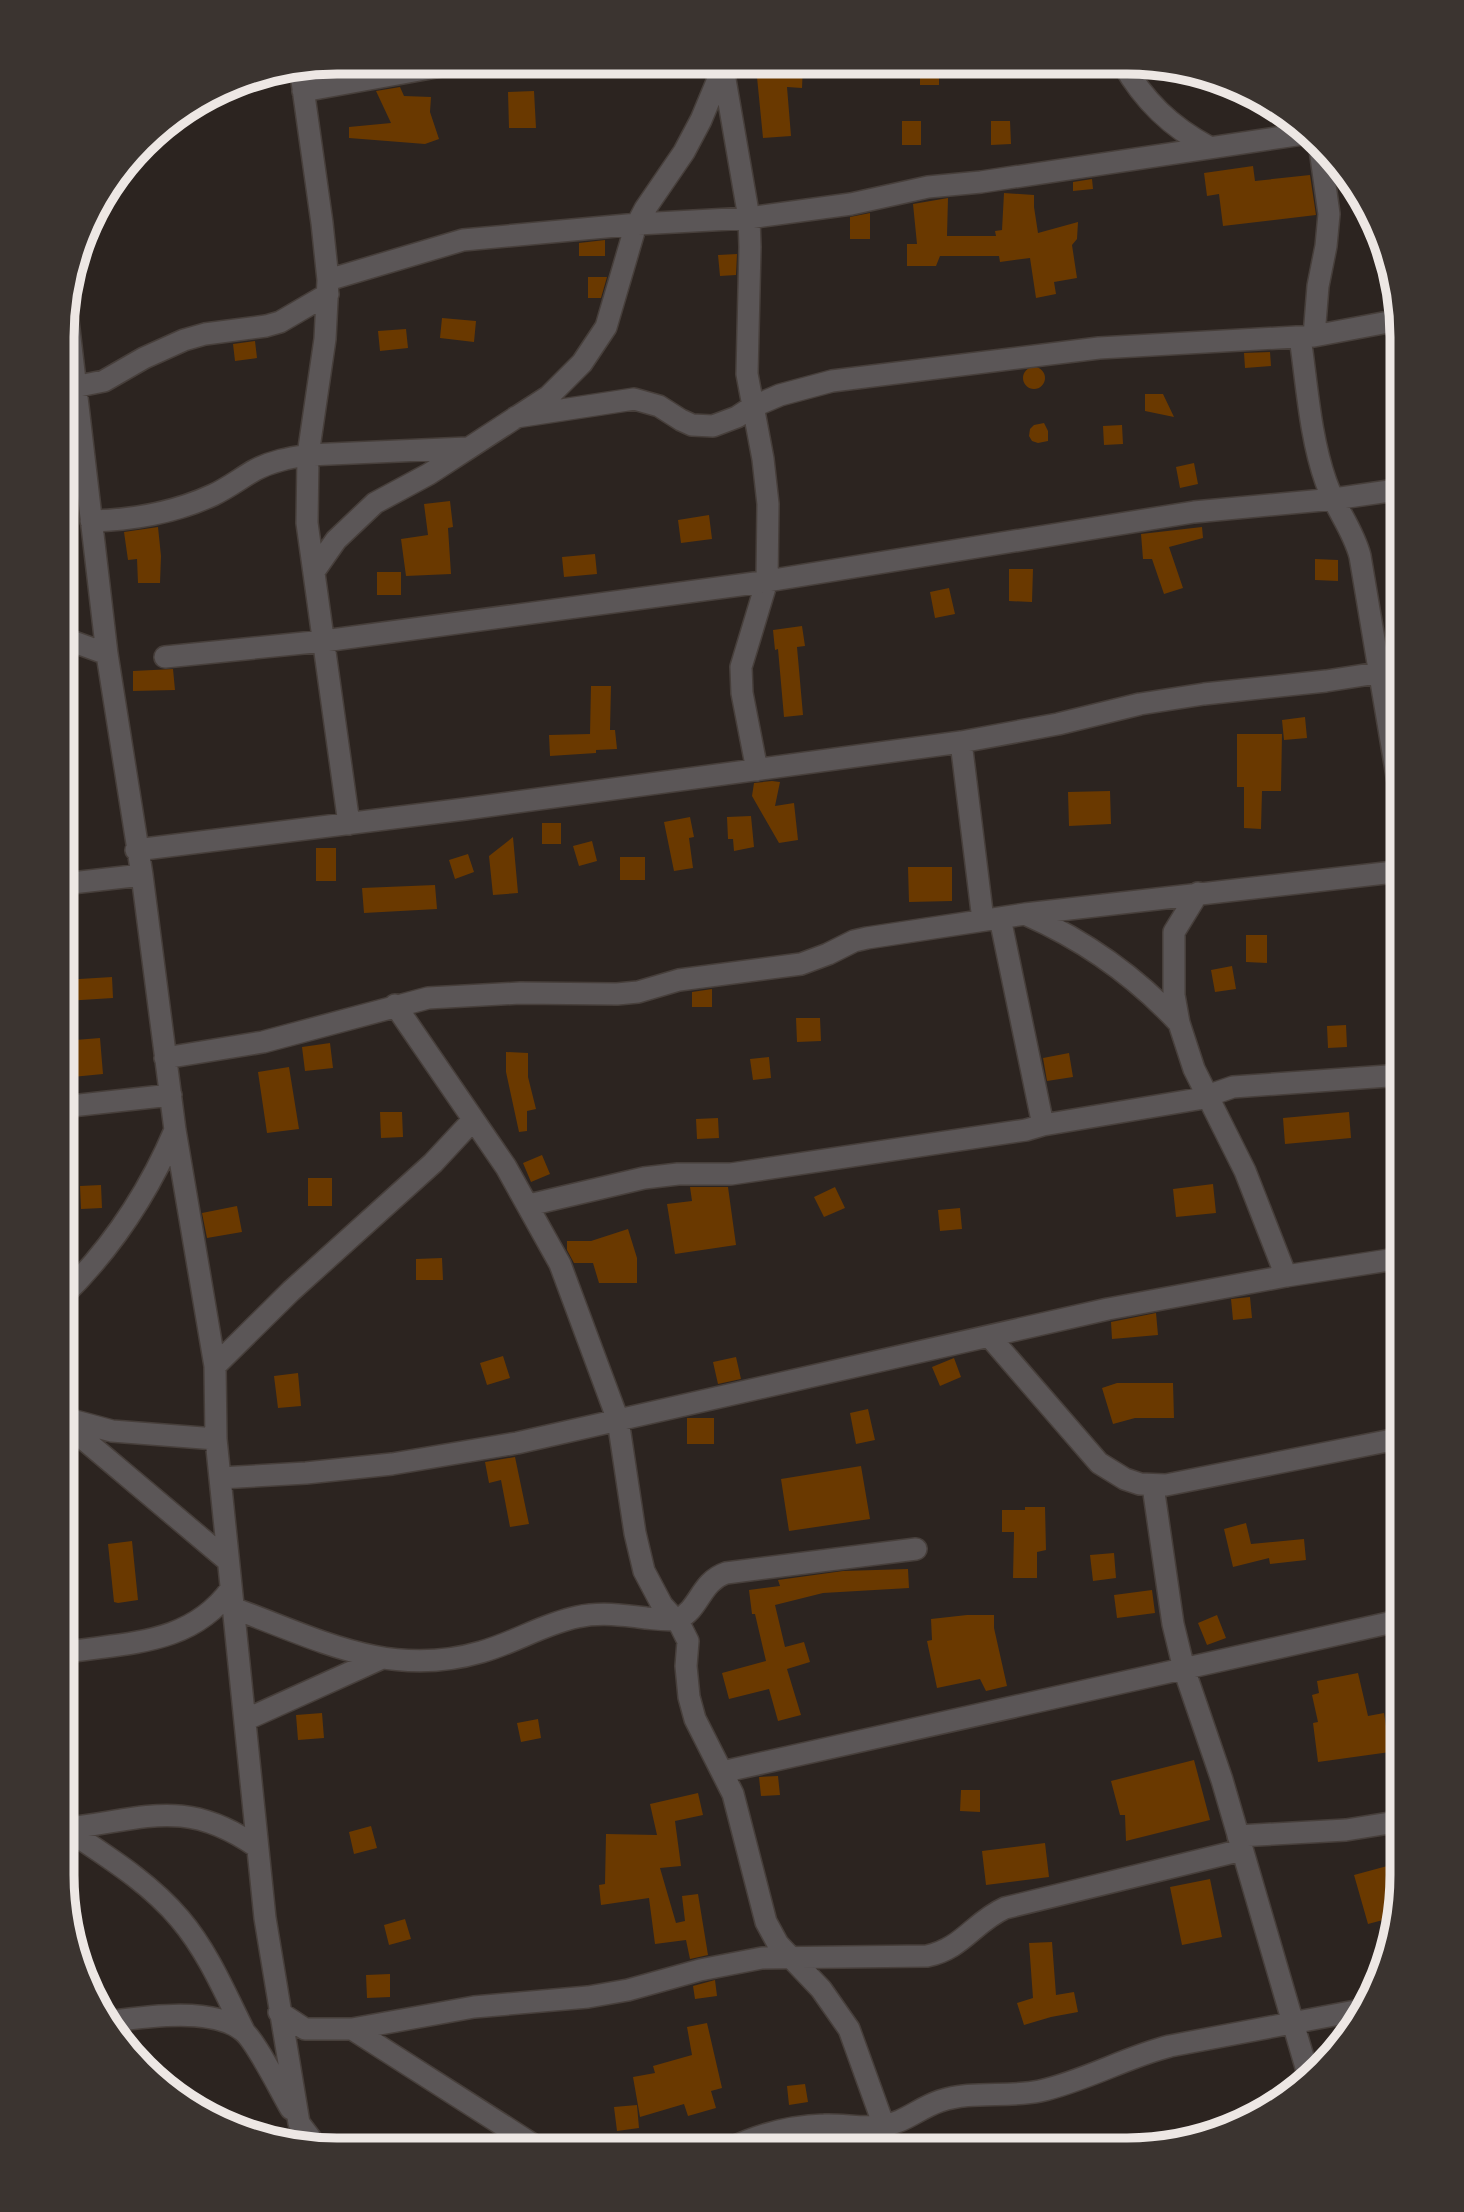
<svg xmlns="http://www.w3.org/2000/svg" width="1464" height="2212" font-family="'Titillium Web',sans-serif">
	<style>
		.building { fill: #6a3900 }
		.lines { fill: none; stroke-linecap: round; stroke-linejoin: round }
		.street-casing { stroke: #473f3b; stroke-width: 24 }
		.street { stroke: #5b5657; stroke-width: 21 }
		.rim { fill: none; stroke: #ede7e4; stroke-width: 9 }
	</style>
	<rect width="100%" height="100%" fill="#2c2420"/>
	<path class="building" d="M 780,63 L 803,65 L 802,88 L 787,87 L 791,136 L 763,138 L 756,67 L 780,69 Z
		M 920,63 L 939,63 L 939,85 L 920,85 Z
		M 400,87 L 404,96 L 431,97 L 430,112 L 439,139 L 425,144 L 349,138 L 349,127 L 391,123 L 376,91 Z
		M 534,91 L 536,128 L 509,128 L 508,92 Z
		M 902,121 L 921,121 L 921,145 L 902,145 Z
		M 991,121 L 1010,121 L 1011,144 L 991,145 Z
		M 1253,166 L 1255,181 L 1310,175 L 1316,215 L 1223,226 L 1219,194 L 1207,196 L 1204,173 Z
		M 1092,179 L 1093,189 L 1073,191 L 1073,182 Z
		M 1004,193 L 1034,195 L 1034,207 L 1038,233 L 1078,222 L 1077,239 L 1072,245 L 1077,278 L 1054,282 L 1056,294 L 1036,298 L 1030,258 L 1000,262 L 999,256 L 940,256 L 936,266 L 907,266 L 907,244 L 917,244 L 913,204 L 948,198 L 947,236 L 996,236 L 995,231 L 1002,230 Z
		M 870,213 L 870,239 L 850,239 L 850,217 Z
		M 605,240 L 605,256 L 579,256 L 579,243 Z
		M 737,254 L 736,275 L 720,276 L 718,255 Z
		M 588,277 L 607,277 L 601,298 L 588,298 Z
		M 442,318 L 476,321 L 474,342 L 440,338 Z
		M 406,329 L 408,348 L 380,351 L 378,331 Z
		M 255,341 L 257,358 L 235,361 L 233,344 Z
		M 1270,352 L 1271,366 L 1245,368 L 1244,353 Z
		M1023 378a11 11 0 1 1 22 0a11 11 0 1 1-22 0Z
		M 1145,394 L 1163,394 L 1174,417 L 1145,411 Z
		M 1044,423 L 1048,431 L 1048,441 L 1038,443 L 1032,441 L 1029,436 L 1030,429 L 1034,425 Z
		M 1122,425 L 1123,444 L 1104,445 L 1103,426 Z
		M 1194,463 L 1198,484 L 1180,488 L 1176,467 Z
		M 450,501 L 453,527 L 448,528 L 451,574 L 406,576 L 401,539 L 428,535 L 424,504 Z
		M 709,515 L 712,539 L 681,543 L 678,520 Z
		M 158,527 L 161,556 L 160,583 L 138,583 L 137,559 L 128,560 L 124,532 Z
		M 1202,527 L 1203,538 L 1169,547 L 1183,588 L 1164,594 L 1152,559 L 1143,559 L 1141,534 Z
		M 595,554 L 597,574 L 564,577 L 562,557 Z
		M 1315,559 L 1338,560 L 1338,581 L 1315,580 Z
		M 1009,569 L 1033,569 L 1032,602 L 1009,601 Z
		M 377,572 L 401,572 L 401,595 L 377,595 Z
		M 949,588 L 955,614 L 935,618 L 930,592 Z
		M 802,626 L 805,646 L 797,647 L 803,715 L 784,717 L 778,649 L 775,650 L 773,630 Z
		M 173,669 L 175,690 L 133,691 L 133,671 Z
		M 591,686 L 611,686 L 610,730 L 615,730 L 617,749 L 596,750 L 596,753 L 550,756 L 549,735 L 590,734 Z
		M 1305,717 L 1307,738 L 1284,740 L 1282,720 Z
		M 1237,734 L 1282,734 L 1281,791 L 1262,791 L 1261,829 L 1244,828 L 1244,787 L 1237,787 Z
		M 772,781 L 780,782 L 775,806 L 794,803 L 798,840 L 779,843 L 752,796 L 754,783 Z
		M 1110,791 L 1111,824 L 1069,826 L 1068,792 Z
		M 751,816 L 754,847 L 734,851 L 733,839 L 728,839 L 727,817 Z
		M 690,817 L 694,837 L 689,838 L 693,868 L 674,871 L 664,822 Z
		M 542,823 L 561,823 L 561,844 L 542,844 Z
		M 513,837 L 518,893 L 493,895 L 489,856 Z
		M 592,841 L 597,861 L 579,866 L 573,846 Z
		M 316,848 L 336,848 L 336,881 L 316,881 Z
		M 468,854 L 474,872 L 455,879 L 449,860 Z
		M 620,857 L 645,857 L 645,880 L 620,880 Z
		M 908,867 L 952,867 L 952,901 L 909,902 Z
		M 435,885 L 437,909 L 364,913 L 362,888 Z
		M 1246,935 L 1267,935 L 1267,963 L 1246,962 Z
		M 1232,966 L 1236,989 L 1215,992 L 1211,970 Z
		M 112,977 L 113,998 L 65,1001 L 63,980 Z
		M 712,989 L 712,1007 L 692,1007 L 692,992 Z
		M 796,1018 L 820,1018 L 821,1041 L 797,1042 Z
		M 1346,1025 L 1347,1047 L 1328,1048 L 1327,1026 Z
		M 100,1038 L 103,1074 L 62,1078 L 63,1041 Z
		M 330,1043 L 333,1068 L 305,1071 L 302,1047 Z
		M 506,1052 L 528,1053 L 528,1077 L 536,1109 L 527,1111 L 527,1131 L 519,1132 L 506,1072 Z
		M 1069,1053 L 1073,1077 L 1047,1081 L 1043,1058 Z
		M 769,1057 L 771,1078 L 753,1080 L 750,1059 Z
		M 289,1067 L 299,1129 L 267,1133 L 258,1072 Z
		M 380,1112 L 402,1112 L 403,1137 L 381,1138 Z
		M 1349,1112 L 1351,1138 L 1285,1144 L 1283,1118 Z
		M 718,1118 L 719,1138 L 697,1139 L 696,1119 Z
		M 542,1155 L 550,1174 L 531,1182 L 523,1163 Z
		M 308,1178 L 332,1178 L 332,1206 L 308,1206 Z
		M 1213,1184 L 1216,1213 L 1176,1217 L 1173,1189 Z
		M 101,1185 L 102,1208 L 81,1209 L 80,1186 Z
		M 690,1187 L 728,1187 L 736,1245 L 675,1254 L 667,1204 L 692,1201 Z
		M 835,1187 L 845,1208 L 824,1217 L 814,1197 Z
		M 237,1206 L 242,1232 L 207,1238 L 202,1213 Z
		M 960,1208 L 962,1229 L 940,1231 L 938,1210 Z
		M 628,1229 L 637,1258 L 637,1283 L 599,1283 L 593,1263 L 574,1263 L 567,1250 L 567,1241 L 591,1241 Z
		M 442,1258 L 443,1280 L 416,1280 L 416,1259 Z
		M 1250,1297 L 1252,1318 L 1233,1320 L 1231,1299 Z
		M 1156,1313 L 1158,1335 L 1112,1339 L 1111,1322 Z
		M 503,1356 L 510,1378 L 487,1385 L 480,1363 Z
		M 736,1357 L 741,1379 L 718,1384 L 713,1362 Z
		M 954,1358 L 961,1377 L 940,1386 L 932,1367 Z
		M 298,1373 L 301,1406 L 278,1408 L 274,1376 Z
		M 1117,1383 L 1173,1383 L 1174,1418 L 1135,1418 L 1113,1424 L 1102,1388 Z
		M 868,1409 L 875,1440 L 856,1444 L 850,1413 Z
		M 687,1418 L 714,1418 L 714,1444 L 687,1444 Z
		M 515,1457 L 529,1524 L 510,1527 L 501,1480 L 489,1483 L 485,1462 Z
		M 861,1466 L 870,1519 L 789,1531 L 781,1479 Z
		M 1025,1507 L 1045,1507 L 1046,1550 L 1037,1552 L 1037,1578 L 1013,1578 L 1014,1532 L 1002,1532 L 1002,1510 L 1025,1510 Z
		M 1246,1523 L 1251,1544 L 1304,1539 L 1306,1560 L 1270,1564 L 1269,1558 L 1233,1567 L 1224,1529 Z
		M 132,1541 L 138,1600 L 118,1603 L 114,1602 L 108,1544 Z
		M 1114,1553 L 1116,1578 L 1093,1581 L 1090,1555 Z
		M 908,1569 L 909,1588 L 823,1593 L 775,1605 L 785,1647 L 804,1642 L 810,1662 L 787,1669 L 801,1715 L 778,1721 L 769,1689 L 729,1699 L 722,1673 L 766,1661 L 755,1614 L 752,1614 L 749,1590 L 780,1586 L 778,1580 L 843,1571 Z
		M 1152,1590 L 1155,1613 L 1117,1618 L 1114,1595 Z
		M 967,1615 L 994,1615 L 994,1628 L 1007,1686 L 986,1691 L 980,1679 L 937,1688 L 927,1641 L 932,1640 L 931,1619 Z
		M 1217,1615 L 1226,1638 L 1207,1645 L 1198,1623 Z
		M 1358,1673 L 1368,1716 L 1384,1713 L 1390,1752 L 1318,1762 L 1313,1723 L 1318,1722 L 1312,1695 L 1319,1693 L 1317,1681 Z
		M 322,1713 L 324,1738 L 298,1740 L 296,1715 Z
		M 538,1719 L 541,1738 L 521,1742 L 517,1723 Z
		M 1194,1760 L 1210,1820 L 1126,1841 L 1125,1815 L 1120,1815 L 1111,1781 Z
		M 778,1776 L 780,1795 L 761,1796 L 759,1777 Z
		M 961,1790 L 980,1790 L 980,1812 L 960,1811 Z
		M 698,1793 L 703,1815 L 675,1821 L 681,1866 L 660,1868 L 676,1923 L 685,1921 L 682,1896 L 698,1894 L 708,1955 L 690,1959 L 686,1940 L 655,1944 L 649,1898 L 601,1905 L 599,1885 L 605,1884 L 606,1834 L 657,1835 L 650,1804 Z
		M 371,1826 L 377,1848 L 354,1854 L 349,1832 Z
		M 1045,1843 L 1049,1877 L 986,1885 L 982,1851 Z
		M 1402,1862 L 1402,1894 L 1398,1916 L 1368,1924 L 1354,1875 Z
		M 1210,1879 L 1222,1937 L 1182,1945 L 1170,1887 Z
		M 405,1919 L 411,1939 L 389,1945 L 384,1925 Z
		M 1052,1942 L 1056,1995 L 1074,1992 L 1078,2012 L 1051,2017 L 1024,2025 L 1017,2003 L 1033,1998 L 1029,1943 Z
		M 390,1974 L 390,1997 L 367,1998 L 366,1975 Z
		M 715,1980 L 717,1996 L 695,1999 L 693,1986 Z
		M 707,2023 L 722,2088 L 711,2091 L 716,2108 L 688,2116 L 684,2104 L 640,2117 L 633,2077 L 655,2073 L 653,2066 L 692,2055 L 687,2027 Z
		M 805,2084 L 808,2102 L 789,2105 L 787,2086 Z
		M 637,2105 L 639,2128 L 617,2131 L 614,2107 Z"/>
	<g class="lines">
		<defs>
			<path id="street" d="M 722,62 L 749,218 L 750,247 L 747,374 L 763,459 L 768,504 L 767,581 L 741,667 L 742,693 L 757,770
				M 1123,64 C 1144,101 1171,127 1209,147
				M 300,67 L 322,223 L 328,280 L 325,339 L 308,455 L 307,523 L 349,824
				M 303,91 L 464,62
				M 328,280 L 463,240 L 638,224 L 749,218 L 851,204 L 928,187 L 981,182 L 1310,133
				M 65,295 L 107,654 L 142,875 L 175,1130 L 215,1366 L 216,1439 L 265,1918 L 299,2123 L 318,2148
				M 1314,336 L 1318,286 L 1326,246 L 1329,214 L 1319,142
				M 1300,337 C 1307,385 1310,437 1326,482 C 1335,508 1353,529 1360,556 L 1403,812
				M 64,389 L 104,381 L 144,358 L 184,340 L 205,334 L 266,326 L 280,322 L 328,294
				M 516,417 L 634,399 L 659,406 L 681,420 L 692,425 L 713,426 L 737,417 L 752,407 L 780,395 L 832,381 L 1099,348 L 1314,336 L 1399,320
				M 91,521 C 133,520 174,513 213,495 C 228,488 241,478 255,470 C 272,461 289,458 308,455 L 467,448
				M 315,570 L 336,540 L 375,503 L 429,474 L 549,396 L 582,363 L 606,327 L 635,228 L 645,209 L 684,152 L 701,120 L 721,72
				M 63,638 L 107,654
				M 165,657 L 324,641 L 755,583 L 1194,512 L 1334,499 L 1403,489
				M 961,742 L 983,920
				M 136,850 L 465,809 L 961,742 L 1058,724 L 1140,704 L 1204,694 L 1326,681 L 1403,669
				M 63,884 L 142,875
				M 1198,893 L 1174,932 L 1174,995 L 1179,1023 L 1194,1069 L 1245,1171 L 1286,1276
				M 1027,915 C 1086,941 1135,976 1179,1023
				M 1000,918 L 1043,1125
				M 395,1005 L 506,1167 L 560,1264 L 618,1420 L 635,1533 L 644,1571 L 662,1605 L 680,1625 L 688,1641 L 686,1666 L 689,1697 L 695,1719 L 733,1794 L 766,1922 L 778,1944 L 821,1989 L 849,2029 L 884,2126 L 889,2150
				M 165,1058 L 263,1042 L 428,998 L 520,993 L 617,994 L 638,992 L 679,980 L 801,964 L 828,954 L 854,941 L 867,938 L 1025,914 L 1403,871
				M 62,1107 L 171,1095
				M 529,1205 L 644,1178 L 678,1174 L 731,1174 L 1026,1130 L 1043,1125 L 1198,1099 L 1233,1087 L 1402,1075
				M 62,1297 C 112,1248 148,1194 175,1130
				M 989,1336 L 1099,1463 L 1125,1479 L 1140,1484 L 1166,1485 L 1402,1438
				M 215,1366 L 291,1291 L 433,1163 L 473,1120
				M 64,1418 L 112,1431 L 216,1439
				M 62,1421 L 227,1560
				M 220,1478 L 306,1473 L 392,1464 L 517,1443 L 1108,1309 L 1286,1276 L 1402,1258
				M 1153,1486 L 1173,1624 L 1184,1669 L 1222,1780 L 1310,2081
				M 233,1608 C 318,1639 389,1679 481,1652 C 514,1643 543,1624 577,1617 C 600,1612 623,1615 646,1618 C 657,1619 668,1621 678,1619 C 700,1609 700,1582 726,1573 L 916,1549
				M 62,1653 C 126,1642 190,1646 231,1589
				M 245,1720 L 380,1659
				M 722,1772 L 1402,1620
				M 61,1829 C 141,1821 183,1795 257,1847
				M 66,1829 C 106,1856 149,1882 180,1919 C 208,1952 225,1993 244,2031
				M 1238,1836 L 1346,1830 L 1402,1821
				M 279,2012 L 305,2029 L 352,2029 L 474,2007 L 588,1997 L 628,1990 L 700,1970 L 762,1958 L 927,1956 C 962,1949 974,1922 1005,1908 L 1242,1850
				M 106,2022 C 143,2017 213,2006 243,2031 C 256,2041 281,2092 291,2109
				M 352,2029 L 540,2149
				M 727,2150 C 757,2135 790,2126 824,2125 C 843,2124 863,2129 882,2126 C 904,2123 919,2108 940,2101 C 972,2090 1007,2098 1040,2091 C 1085,2081 1126,2057 1170,2046 L 1366,2009"/>
		</defs>
		<use href="#street" class="street-casing"/>
		<use href="#street" class="street"/>
	</g>
	<path d="M0 0H1464V2212H0ZM337 74H1127A263 263 0 0 1 1390 337V1875A263 263 0 0 1 1127 2138H337A263 263 0 0 1 74 1875V337A263 263 0 0 1 337 74Z" fill="#3b3430" fill-rule="evenodd"/>
	<path class="rim" d="M337 74H1127A263 263 0 0 1 1390 337V1875A263 263 0 0 1 1127 2138H337A263 263 0 0 1 74 1875V337A263 263 0 0 1 337 74Z"/>
</svg>
